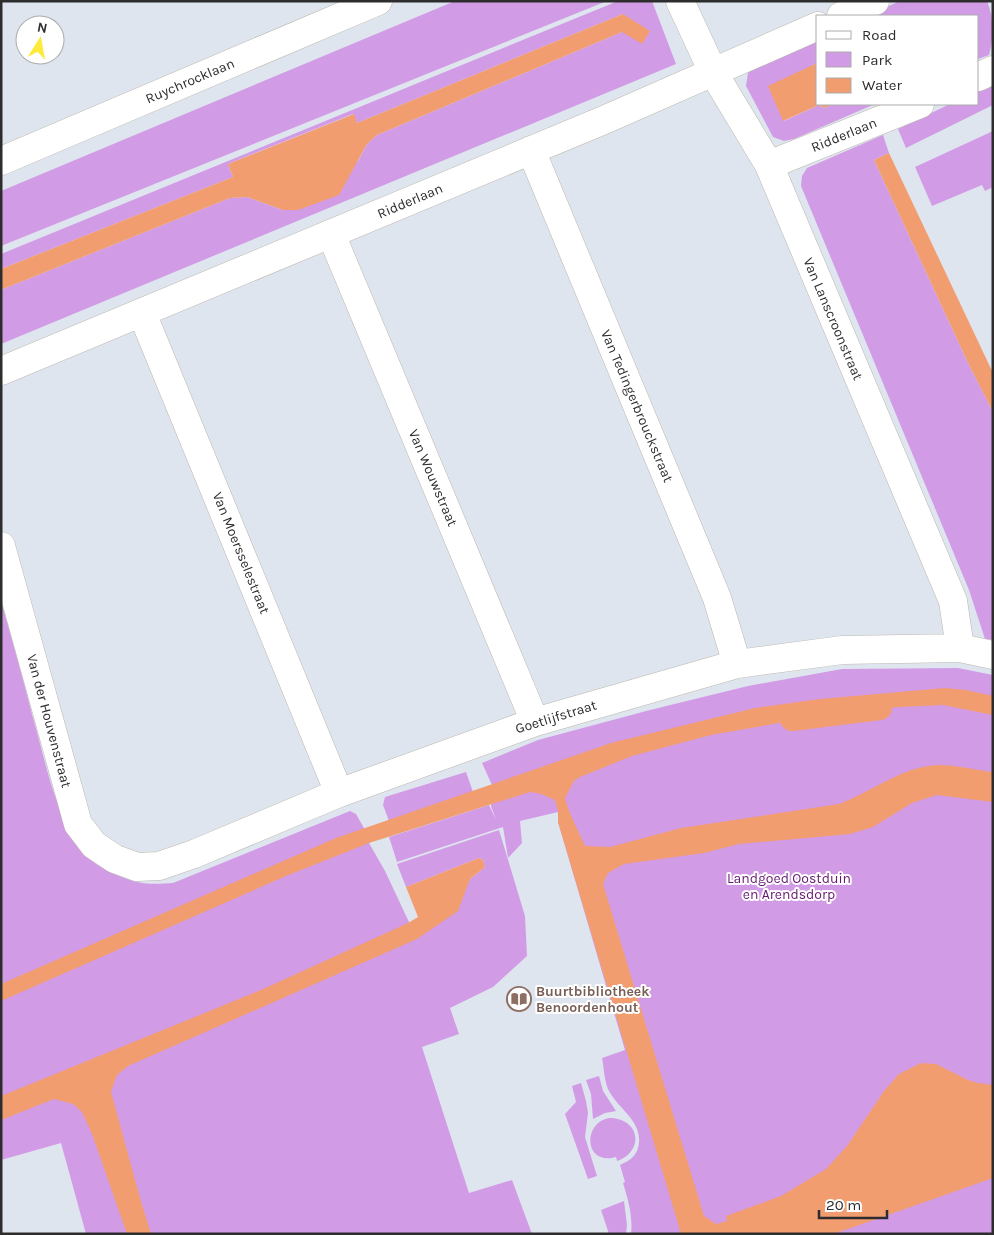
<svg xmlns="http://www.w3.org/2000/svg" width="994" height="1235" font-family="Karla,sans-serif">
	<style>
		.green { fill: #d29be6 }
		.water { fill: #f29d70 }
		.lines { fill: none; stroke-linecap: round; stroke-linejoin: round }
		.canal { stroke: #f29d70; stroke-width: 24 }
		.minor-casing { stroke: #bab8ac; stroke-width: 29 }
		.minor { stroke: #fff; stroke-width: 28 }
		.labels { text-anchor: middle; dominant-baseline: central; stroke-width: 4; stroke-linejoin: round; paint-order: stroke }
		.street-label { font-size: 14px; fill: #2d2d2d; stroke: #fff }
		.park-label { font-size: 14px; fill: #63196e; stroke: #fff }
		.education-label { font-size: 14px; font-weight: bold; fill: #785e54; stroke: #fff; text-anchor: start }
	</style>
	<rect width="100%" height="100%" fill="#dfe5ef"/>
	<path class="green" d="M 455,1 L 607,1 L 1,246 L 1,191 Z
		M 618,1 L 652,1 L 676,64 L 1,344 L 1,288 L 3,289 L 230,198 L 247,197 L 283,210 L 358,161 L 367,144 L 377,135 L 622,32 L 623,14 L 357,123 L 353,114 L 228,164 L 233,177 L 1,269 L 1,254 Z
		M 900,1 L 987,1 C 994,18 994,37 989,55 L 978,59 L 978,16 L 866,16 Z
		M 818,37 L 818,65 L 814,64 L 784,121 L 819,105 L 824,108 L 834,104 L 875,104 L 794,139 L 784,141 L 773,137 L 746,86 L 748,73 L 755,64 Z
		M 993,83 L 993,105 L 906,148 L 898,129 L 950,104 L 978,104 L 978,90 Z
		M 993,131 L 993,187 L 985,191 L 982,185 L 932,206 L 915,167 Z
		M 883,135 L 889,153 L 874,160 L 969,365 L 993,412 L 993,640 L 985,639 L 969,590 L 801,186 L 802,176 L 807,168 Z
		M 1,601 C 12,640 23,679 33,718 C 46,762 58,833 95,863 C 98,866 104,868 108,870 C 133,884 146,885 173,883 L 350,811 L 356,814 L 364,828 L 369,843 L 385,871 L 417,939 L 466,888 L 470,879 L 485,867 L 483,860 L 479,858 L 406,887 L 397,864 L 499,830 L 525,916 L 527,956 L 493,987 L 450,1008 L 459,1034 L 422,1047 L 469,1193 L 512,1180 L 532,1234 L 86,1234 L 61,1143 L 1,1160 Z
		M 958,668 L 993,675 L 993,1234 L 681,1234 L 680,1232 L 678,1234 L 631,1234 C 633,1217 628,1199 623,1183 L 625,1182 L 620,1165 C 631,1160 638,1155 639,1142 C 641,1120 617,1108 608,1089 C 604,1079 604,1068 602,1058 L 625,1050 L 558,822 L 558,812 L 520,821 L 522,843 L 508,858 L 503,827 L 397,862 L 389,837 L 489,805 L 496,820 L 491,806 L 492,785 L 482,763 L 538,740 L 650,710 L 748,686 L 842,669 Z
		M 466,772 L 473,792 L 389,821 L 383,805 L 385,797 Z
		M 599,1076 L 603,1091 L 616,1111 L 605,1113 L 593,1119 L 591,1094 L 586,1080 Z
		M 581,1083 L 586,1101 L 588,1113 L 585,1137 L 597,1176 L 588,1179 L 565,1114 L 576,1102 L 572,1086 Z
		M 609,1118 C 640,1118 645,1151 617,1161 L 616,1157 C 584,1166 582,1123 609,1118 Z
		M 624,1201 L 627,1225 L 626,1234 L 609,1234 L 601,1210 Z"/>
	<path class="water" d="M 623,14 L 650,31 L 642,44 L 622,32 L 377,135 L 367,144 L 339,195 L 298,210 L 283,210 L 247,197 L 230,198 L 3,289 L 1,288 L 1,269 L 233,177 L 228,164 L 354,114 L 357,123 Z
		M 815,64 L 818,65 L 818,104 L 834,104 L 824,108 L 819,105 L 783,121 L 768,86 Z
		M 889,153 L 993,373 L 993,412 L 969,365 L 874,160 Z
		M 945,688 L 966,690 L 993,696 L 993,715 L 943,705 L 899,707 L 836,713 L 711,735 L 632,756 L 580,777 L 574,781 L 565,798 C 569,814 578,830 585,846 L 610,847 L 681,828 L 839,804 C 872,792 902,766 939,765 C 957,765 975,770 993,772 L 993,802 L 937,795 L 912,803 L 873,827 L 850,834 L 739,844 L 704,853 L 624,864 L 608,873 L 603,884 L 704,1216 L 716,1224 L 727,1221 L 726,1216 L 781,1196 L 826,1169 L 847,1146 L 884,1091 L 899,1074 L 921,1063 L 936,1064 L 968,1080 L 978,1083 L 993,1085 L 993,1178 L 848,1229 L 832,1234 L 678,1234 L 680,1231 L 676,1217 L 558,822 L 558,811 L 555,800 L 541,794 L 530,792 L 369,843 L 286,876 L 1,1001 L 1,984 L 336,838 L 611,743 L 755,708 L 820,699 Z
		M 479,858 L 483,860 L 485,867 L 470,879 L 458,911 L 417,939 L 128,1066 L 117,1075 L 111,1092 L 140,1198 L 151,1234 L 127,1234 L 92,1134 L 82,1112 L 73,1104 L 54,1099 L 1,1120 L 1,1096 L 261,990 L 408,923 L 418,917 L 406,887 Z"/>
	<g class="lines">
		<path class="canal" d="M 792,719 L 880,708"/>
		<defs>
			<path id="minor" d="M 680,1 L 713,72 L 769,165 L 953,601 L 960,648
				M 841,16 L 875,1
				M 978,77 L 993,70
				M 531,150 L 717,598 L 737,664
				M 1,161 L 378,1
				M 769,165 L 920,104
				M 331,234 L 535,722
				M 142,313 L 339,793
				M 1,371 L 604,120 L 818,26
				M 1,546 L 78,824 L 94,845 L 115,859 L 137,867 L 159,866 L 194,854 L 339,793 L 535,722 L 737,664 L 842,650 L 960,648 L 993,655"/>
		</defs>
		<use href="#minor" class="minor-casing"/>
		<use href="#minor" class="minor"/>
	</g>
	<defs>
		<symbol id="library-ring" viewBox="-11 -11 22 22"><circle r="9.5" fill="#fff" stroke="#8d6e63" stroke-width="1.5"/><path d="M-6-4Q-3-5.5-.7-3.5V5Q-3 3-6 4ZM6-4Q3-5.5 .7-3.5V5Q3 3 6 4Z" fill="#8d6e63"/></symbol>
	</defs>
	<g fill-rule="evenodd">
		<use href="#library-ring" x="505" y="985" width="28" height="28"/>
	</g>
	<g class="labels">
		<g class="street-label">
			<text transform="translate(190 81) rotate(-23)">Ruychrocklaan</text>
			<text transform="translate(844 135) rotate(-22)">Ridderlaan</text>
			<text transform="translate(410 201) rotate(-23)">Ridderlaan</text>
			<text transform="translate(833 319) rotate(67)">Van Lanscroonstraat</text>
			<text transform="translate(637 406) rotate(67)">Van Tedingerbrouckstraat</text>
			<text transform="translate(433 478) rotate(67)">Van Wouwstraat</text>
			<text transform="translate(241 553) rotate(68)">Van Moersselestraat</text>
			<text transform="translate(556 717) rotate(-17)">Goetlijfstraat</text>
			<text transform="translate(49 721) rotate(75)">Van der Houvenstraat</text>
		</g>
		<g class="park-label">
			<text x="789" y="878">Landgoed Oostduin<tspan x="789" dy="16">en Arendsdorp</tspan></text>
		</g>
		<g class="education-label">
			<text x="536" y="991">Buurtbibliotheek<tspan x="536" dy="16">Benoordenhout</tspan></text>
		</g>
	</g>
	<rect width="994" height="1235" fill="none" stroke="#2d2d2d" stroke-width="5"/>
	<rect x="816" y="15" width="162" height="90" fill="#ffffff" stroke="#ababab"/>
	<rect x="826" y="31" width="25" height="8" fill="#ffffff" stroke="#ababab"/>
	<text x="862" y="40" font-size="15" fill="#2d2d2d">Road</text>
	<rect x="826" y="52" width="25" height="15" fill="#d29be6" stroke="#ababab"/>
	<text x="862" y="65" font-size="15" fill="#2d2d2d">Park</text>
	<rect x="826" y="78" width="25" height="15" fill="#f29d70" stroke="#ababab"/>
	<text x="862" y="90" font-size="15" fill="#2d2d2d">Water</text>
	<g transform="translate(40 40) rotate(11)"><circle r="24" fill="#ffffff" stroke="#ababab"/>
	<path d="M0-4L9 19L0 12L-9 19Z" fill="#ffea3c"/>
	<text y="-8" font-size="14" font-weight="bold" text-anchor="middle" fill="#2d2d2d">N</text>
	</g>
	<path d="M819 1210v8h68v-8" fill="none" stroke="#2d2d2d" stroke-width="2.5"/>
	<text x="826" y="1210" font-size="15" fill="#2d2d2d" stroke="#ffffff" stroke-width="4" paint-order="stroke">20 m</text>
</svg>
